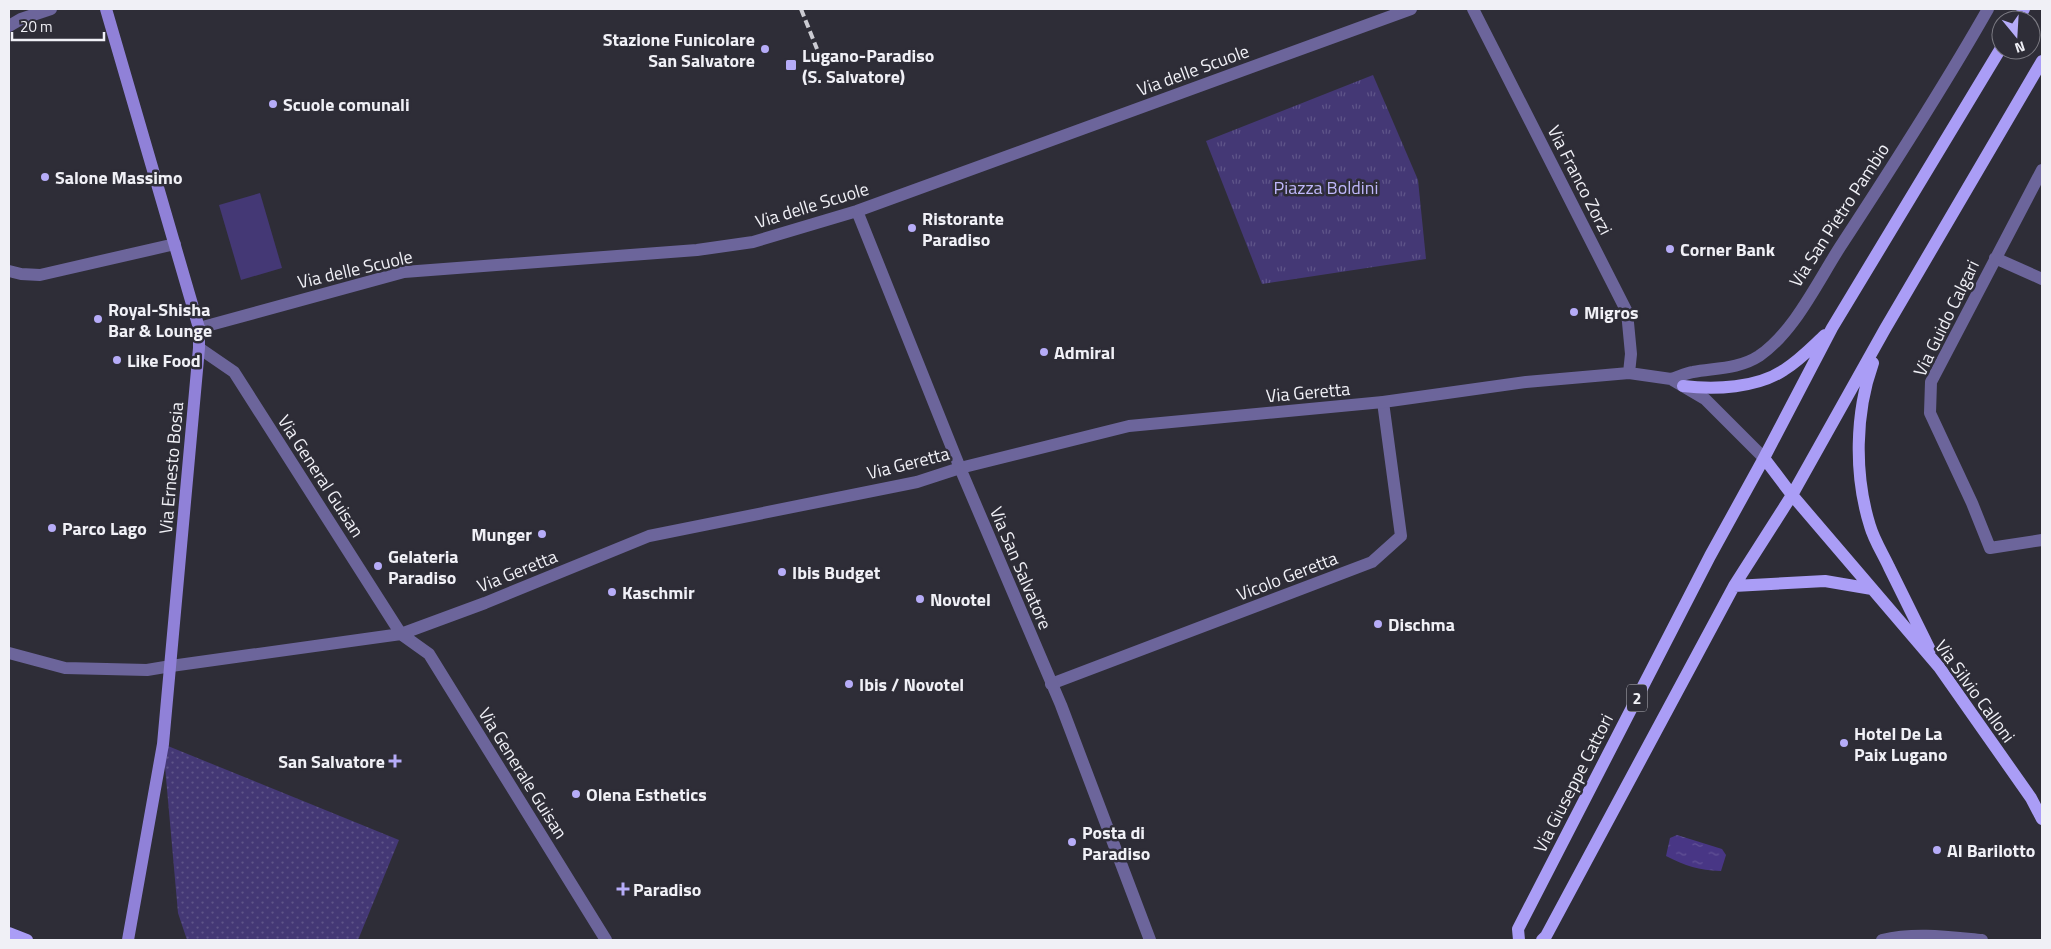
<svg xmlns="http://www.w3.org/2000/svg" width="2051" height="949" font-family="'Titillium Web',sans-serif">
	<style>
		.grass { fill: url(#grass-dots) }
		.park { fill: url(#park-tufts) }
		.pitch { fill: #443875 }
		.water { fill: url(#water-ripples) }
		.lines { fill: none; stroke-linecap: round; stroke-linejoin: round }
		.lane { stroke: #6c659b; stroke-width: 12 }
		.street { stroke: #6c659b; stroke-width: 12 }
		.secondary { stroke: #9081d8; stroke-width: 12 }
		.primary { stroke: #aa9df6; stroke-width: 12 }
		.rail { stroke: #cbcbd2; stroke-width: 4; stroke-dasharray: 8 4; stroke-linecap: butt }
		.poi-dot { fill: #b6acf8; stroke: #2e2d37; stroke-width: 2 }
		.labels { text-anchor: middle; dominant-baseline: central; stroke-width: 5; stroke-linejoin: round; paint-order: stroke }
		.shield { fill: #2e2d37; stroke: #b6b6bd; stroke-width: 1 }
		.shield-label { font-size: 16px; font-weight: bold; fill: #f0f0f6 }
		.poi-label { font-size: 18px; font-weight: bold; fill: #f0f0f6; stroke: #2e2d37; text-anchor: start }
		.street-label { font-size: 18px; fill: #f0f0f6; stroke: #2e2d37 }
		.park-label { font-size: 18px; fill: #bfb7fa; stroke: #2e2d37 }
	</style>
	<defs>
		<pattern id="grass-dots" width="8" height="8" patternUnits="userSpaceOnUse" patternTransform="scale(1.25)"><rect width="8" height="8" fill="#443875"/><path d="M2 2h.1M6 6h.1" fill="none" stroke="#5f5589" stroke-width="1.8" stroke-linecap="round"/></pattern>
		<pattern id="park-tufts" width="24" height="20" patternUnits="userSpaceOnUse" patternTransform="scale(1.25)"><rect width="24" height="20" fill="#443875"/><path d="M3 7l-1-3M5 7V3M7 7l1-3M15 17l-1-3M17 17v-4M19 17l1-3" fill="none" stroke="#5f5589"/></pattern>
		<pattern id="water-ripples" width="26" height="14" patternUnits="userSpaceOnUse" patternTransform="scale(1.25)"><rect width="26" height="14" fill="#483685"/><path d="M2 4q2-2 4 0t4 0M15 11q2-2 4 0t4 0" fill="none" stroke="#635397"/></pattern>
	</defs>
	<rect width="100%" height="100%" fill="#2e2d37"/>
	<path class="grass" d="M 163,744 L 399,840 L 358,940 L 187,940 L 178,913 Z"/>
	<path class="park" d="M 1373,75 L 1418,180 L 1426,259 L 1262,284 L 1206,141 Z"/>
	<path class="pitch" d="M 260,193 L 282,268 L 241,280 L 219,205 Z"/>
	<path class="water" d="M 1677,835 L 1722,849 L 1726,855 L 1721,871 C 1698,870 1686,866 1666,856 L 1670,838 Z"/>
	<g class="lines">
		<path class="lane" d="M 9,653 L 65,668 L 147,670 L 171,666
			M 1051,684 L 1372,562 L 1401,536 L 1383,402"/>
		<path class="street" d="M 1473,9 L 1627,312 L 1631,354 L 1629,373
			M 9,26 L 21,19 L 51,9
			M 2042,170 L 1931,382 L 1930,413 L 1972,503 L 1990,548 L 2042,540
			M 857,211 L 960,468 L 1061,705 L 1150,940
			M 1995,258 L 2042,279
			M 9,271 L 21,274 L 40,275 L 175,244
			M 199,328 L 404,272 L 697,250 L 753,242 L 857,211 L 1411,9
			M 199,348 L 234,372 L 401,634 L 429,654 L 606,940
			M 1671,379 C 1678,377 1686,373 1693,372 C 1715,368 1739,369 1759,356 C 1794,332 1817,283 1840,247 C 1891,169 1942,90 1988,9
			M 171,666 L 401,634 L 485,603 L 649,536 L 917,482 L 960,468 L 1129,426 L 1383,402 L 1526,382 L 1629,373 L 1671,379 L 1705,399 L 1764,458
			M 1882,940 C 1915,932 1950,937 1982,940"/>
		<path class="secondary" d="M 106,9 L 199,328 L 199,348 L 163,744 L 128,940"/>
		<path class="primary" d="M 2018,20 L 2024,9
			M 1873,363 C 1855,413 1854,475 1870,526 C 1874,540 1883,554 1889,567 C 1903,595 1916,622 1930,650
			M 1683,386 C 1715,390 1757,388 1784,370 C 1800,360 1812,347 1825,335
			M 1764,458 L 1792,495 L 1939,667 L 2031,798 L 2042,819
			M 1734,586 L 1825,581 L 1872,589
			M 9,933 L 27,940
			M 1519,940 L 1518,929 L 1710,556 L 1764,458 L 1832,328 L 2001,48
			M 1542,940 L 1546,936 L 1734,586 L 1792,495 L 1885,329 L 2042,61"/>
		<path class="rail" d="M 801,9 L 817,49"/>
	</g>
	<g class="poi-dot">
		<circle cx="765" cy="49" r="5"/>
		<rect x="785" y="59" width="12" height="12" rx="2.5"/>
		<circle cx="273" cy="104" r="5"/>
		<circle cx="45" cy="177" r="5"/>
		<circle cx="912" cy="228" r="5"/>
		<circle cx="1670" cy="249" r="5"/>
		<circle cx="1574" cy="312" r="5"/>
		<circle cx="98" cy="319" r="5"/>
		<circle cx="1044" cy="352" r="5"/>
		<circle cx="117" cy="360" r="5"/>
		<circle cx="52" cy="528" r="5"/>
		<circle cx="542" cy="534" r="5"/>
		<circle cx="378" cy="566" r="5"/>
		<circle cx="782" cy="572" r="5"/>
		<circle cx="612" cy="592" r="5"/>
		<circle cx="920" cy="599" r="5"/>
		<circle cx="1378" cy="624" r="5"/>
		<circle cx="849" cy="684" r="5"/>
		<circle cx="1844" cy="743" r="5"/>
		<path d="M392.5 753.5h5v5h5v5h-5v5h-5v-5h-5v-5h5z"/>
		<circle cx="576" cy="794" r="5"/>
		<circle cx="1072" cy="842" r="5"/>
		<circle cx="1937" cy="850" r="5"/>
		<path d="M620.5 881.5h5v5h5v5h-5v5h-5v-5h-5v-5h5z"/>
	</g>
	<g class="labels">
		<rect class="shield" x="1627" y="684.5" width="20" height="27" rx="4"/>
		<g class="shield-label">
			<text x="1637" y="698">2</text>
		</g>
		<g class="poi-label">
			<text x="755" y="39" text-anchor="end">Stazione Funicolare<tspan x="755" dy="21">San Salvatore</tspan></text>
			<text x="802" y="55">Lugano-Paradiso<tspan x="802" dy="21">(S. Salvatore)</tspan></text>
			<text x="283" y="104">Scuole comunali</text>
			<text x="55" y="177">Salone Massimo</text>
			<text x="922" y="218">Ristorante<tspan x="922" dy="21">Paradiso</tspan></text>
			<text x="1680" y="249">Corner Bank</text>
			<text x="108" y="309">Royal-Shisha<tspan x="108" dy="21">Bar &amp; Lounge</tspan></text>
			<text x="1584" y="312">Migros</text>
			<text x="1054" y="352">Admiral</text>
			<text x="127" y="360">Like Food</text>
			<text x="62" y="528">Parco Lago</text>
			<text x="532" y="534" text-anchor="end">Munger</text>
			<text x="388" y="556">Gelateria<tspan x="388" dy="21">Paradiso</tspan></text>
			<text x="792" y="572">Ibis Budget</text>
			<text x="622" y="592">Kaschmir</text>
			<text x="930" y="599">Novotel</text>
			<text x="1388" y="624">Dischma</text>
			<text x="859" y="684">Ibis / Novotel</text>
			<text x="1854" y="733">Hotel De La<tspan x="1854" dy="21">Paix Lugano</tspan></text>
			<text x="385" y="761" text-anchor="end">San Salvatore</text>
			<text x="586" y="794">Olena Esthetics</text>
			<text x="1082" y="832">Posta di<tspan x="1082" dy="21">Paradiso</tspan></text>
			<text x="1947" y="850">Al Barilotto</text>
			<text x="633" y="889">Paradiso</text>
		</g>
		<g class="street-label">
			<text transform="translate(1193 70) rotate(-20)">Via delle Scuole</text>
			<text transform="translate(1580 180) rotate(63)">Via Franco Zorzi</text>
			<text transform="translate(812 205) rotate(-17)">Via delle Scuole</text>
			<text transform="translate(1839 215) rotate(-57)">Via San Pietro Pambio</text>
			<text transform="translate(355 269) rotate(-13)">Via delle Scuole</text>
			<text transform="translate(1946 318) rotate(-64)">Via Guido Calgari</text>
			<text transform="translate(1308 392) rotate(-5)">Via Geretta</text>
			<text transform="translate(908 463) rotate(-14)">Via Geretta</text>
			<text transform="translate(171 468) rotate(-85)">Via Ernesto Bosia</text>
			<text transform="translate(321 476) rotate(57)">Via General Guisan</text>
			<text transform="translate(1021 568) rotate(67)">Via San Salvatore</text>
			<text transform="translate(517 571) rotate(-22)">Via Geretta</text>
			<text transform="translate(1287 576) rotate(-21)">Vicolo Geretta</text>
			<text transform="translate(1975 691) rotate(54)">Via Silvio Calloni</text>
			<text transform="translate(523 773) rotate(58)">Via Generale Guisan</text>
			<text transform="translate(1573 783) rotate(-63)">Via Giuseppe Cattori</text>
		</g>
		<g class="park-label">
			<text x="1326" y="187">Piazza Boldini</text>
		</g>
	</g>
	<rect width="2051" height="949" fill="none" stroke="#f0f0f6" stroke-width="20"/>
	<g transform="translate(2016 35) rotate(162)"><circle r="24" fill="#2e2d37" stroke="#7c7b83"/>
	<path d="M0-4L9 19L0 12L-9 19Z" fill="#b6acf8"/>
	<text y="-8" font-size="14" font-weight="bold" text-anchor="middle" fill="#f0f0f6">N</text>
	</g>
	<path d="M12 32v8h92v-8" fill="none" stroke="#f0f0f6" stroke-width="2.5"/>
	<text x="20" y="32" font-size="15" fill="#f0f0f6" stroke="#2e2d37" stroke-width="4" paint-order="stroke">20 m</text>
</svg>
